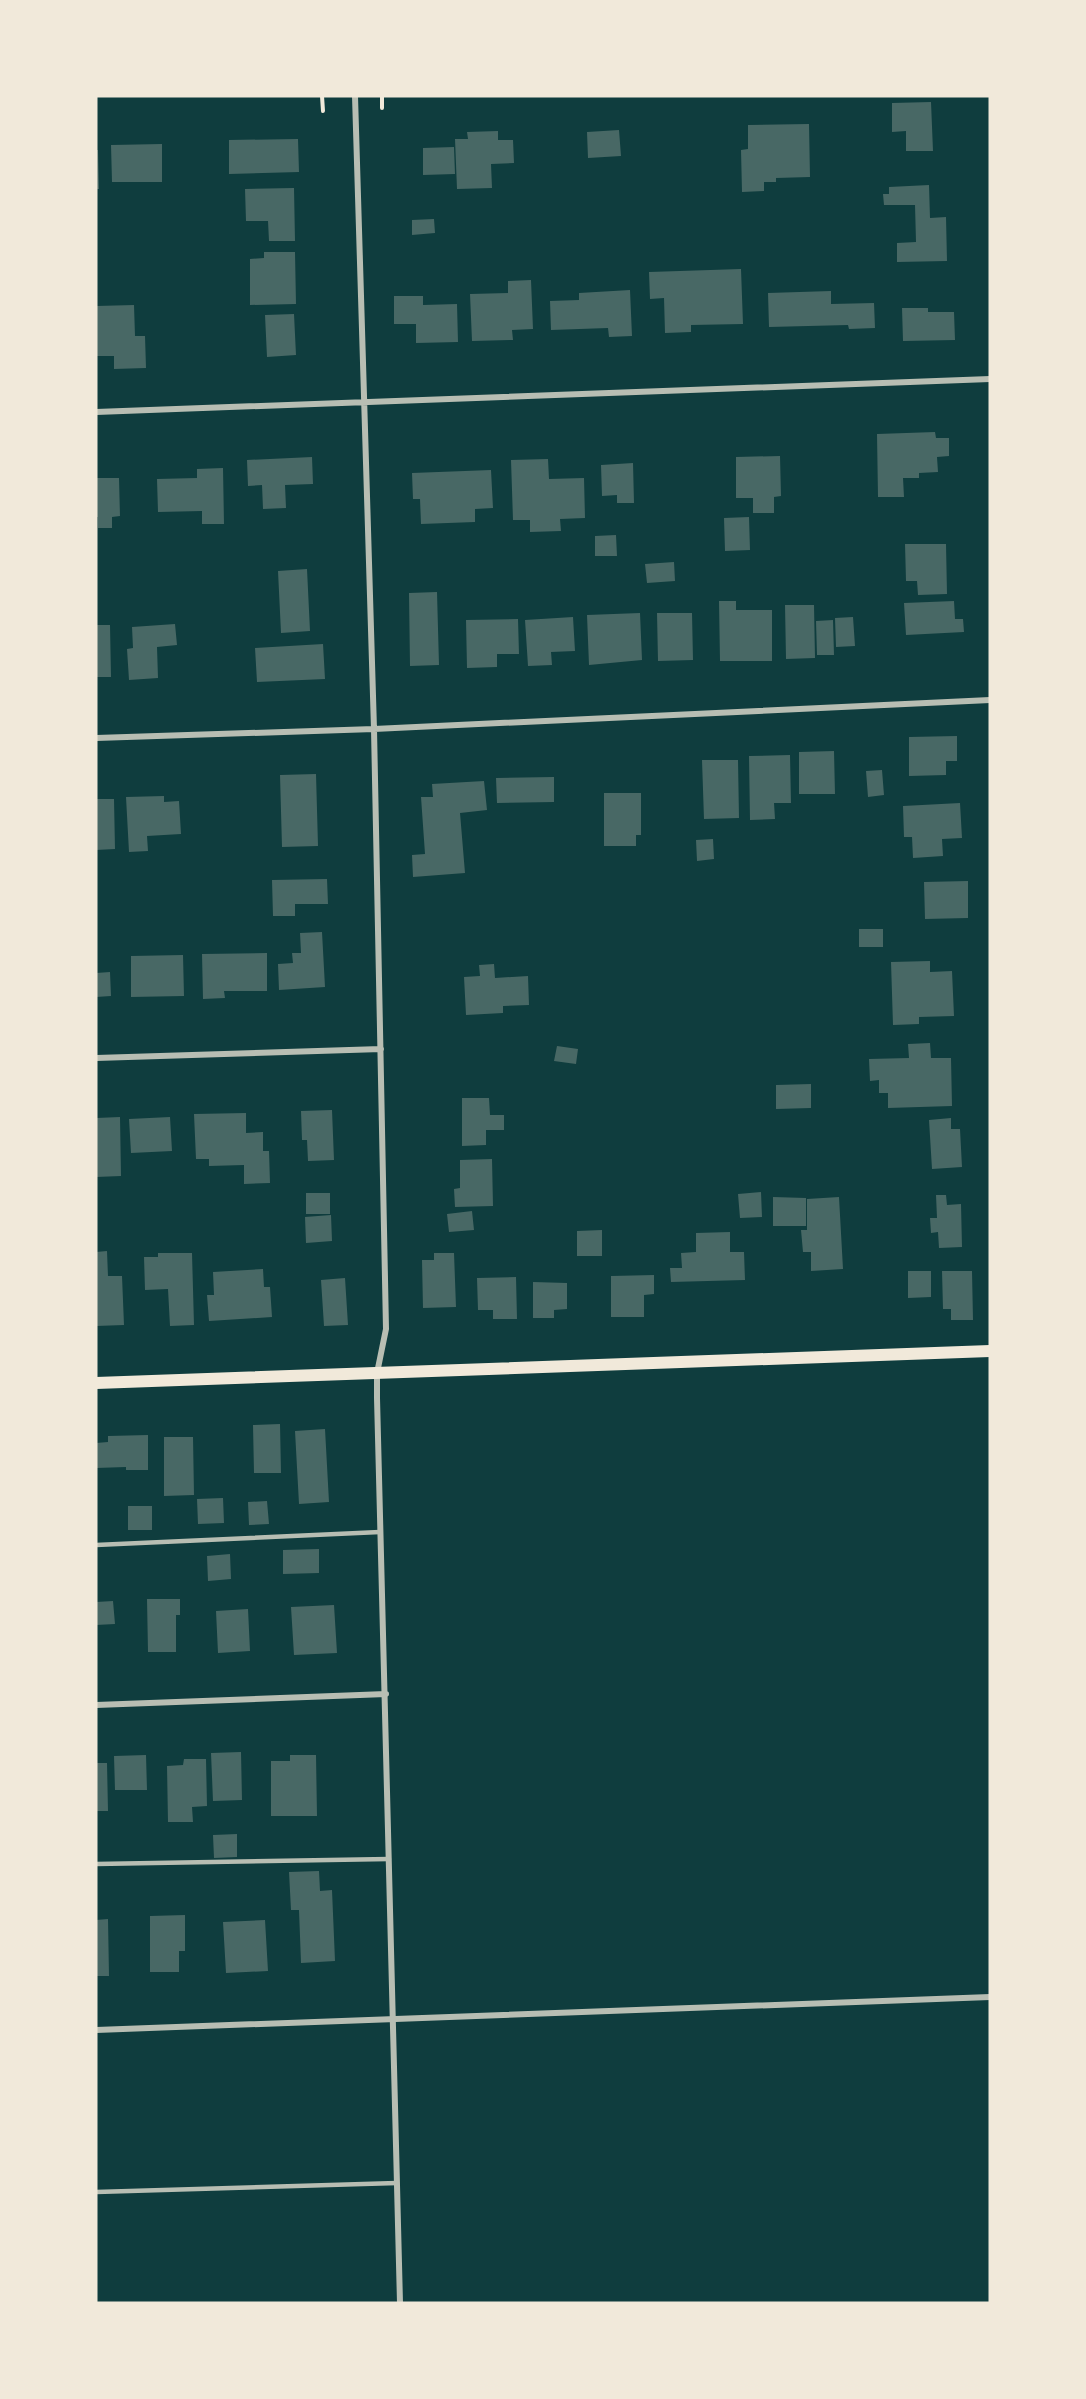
<svg xmlns="http://www.w3.org/2000/svg" width="1086" height="2399" font-family="'Asap Condensed',sans-serif">
	<style>
		.building { fill: #486865 }
		.lines { fill: none; stroke-linecap: round; stroke-linejoin: round }
		.path { stroke: #f1e9da; stroke-width: 4 }
		.service { stroke: #b8beb3; stroke-width: 4.5 }
		.minor { stroke: #b8beb3; stroke-width: 6 }
		.secondary { stroke: #f1e9da; stroke-width: 12 }
	</style>
	<rect width="100%" height="100%" fill="#0f3d3e"/>
	<path class="building" d="M 931,102 L 933,151 L 906,151 L 906,131 L 892,132 L 892,103 Z
		M 809,124 L 810,177 L 776,178 L 776,182 L 764,182 L 764,191 L 742,192 L 741,150 L 748,149 L 748,125 Z
		M 619,130 L 621,156 L 588,158 L 587,132 Z
		M 498,131 L 498,140 L 513,140 L 514,163 L 491,164 L 492,188 L 457,189 L 455,139 L 468,139 L 467,132 Z
		M 298,139 L 299,172 L 229,174 L 229,140 Z
		M 162,144 L 162,182 L 112,182 L 111,145 Z
		M 454,147 L 455,174 L 423,175 L 423,148 Z
		M 96,150 L 98,150 L 99,189 L 96,189 Z
		M 929,185 L 930,218 L 946,217 L 947,261 L 897,262 L 897,243 L 916,242 L 915,205 L 884,205 L 883,194 L 889,194 L 889,187 Z
		M 294,188 L 295,241 L 269,241 L 268,221 L 246,221 L 245,189 Z
		M 434,219 L 435,233 L 412,235 L 412,220 Z
		M 264,252 L 295,252 L 296,304 L 250,305 L 250,259 L 264,258 Z
		M 741,269 L 743,324 L 691,325 L 691,332 L 665,333 L 664,298 L 650,299 L 649,272 Z
		M 531,280 L 533,329 L 512,330 L 513,340 L 472,341 L 470,294 L 508,293 L 508,281 Z
		M 630,290 L 632,336 L 609,337 L 608,328 L 551,330 L 550,301 L 579,300 L 579,293 Z
		M 831,291 L 831,304 L 874,303 L 875,328 L 849,329 L 848,325 L 769,327 L 768,293 Z
		M 394,296 L 423,296 L 423,305 L 457,304 L 458,342 L 416,343 L 416,324 L 394,324 Z
		M 134,305 L 135,336 L 145,336 L 146,368 L 114,369 L 114,356 L 96,356 L 96,306 Z
		M 902,308 L 928,308 L 928,312 L 954,312 L 955,340 L 903,341 Z
		M 294,314 L 296,355 L 267,357 L 265,315 Z
		M 935,432 L 936,438 L 949,438 L 949,456 L 937,457 L 938,472 L 919,473 L 919,478 L 903,478 L 904,497 L 878,497 L 877,434 Z
		M 780,456 L 781,496 L 774,497 L 774,513 L 753,513 L 753,498 L 736,498 L 736,457 Z
		M 312,457 L 313,484 L 285,485 L 286,508 L 263,509 L 262,485 L 248,486 L 247,460 Z
		M 548,459 L 549,479 L 584,478 L 585,518 L 560,519 L 561,531 L 530,532 L 530,520 L 513,520 L 511,460 Z
		M 633,463 L 634,503 L 617,503 L 617,495 L 602,496 L 601,465 Z
		M 223,468 L 224,524 L 202,524 L 202,511 L 158,512 L 157,479 L 197,478 L 197,469 Z
		M 491,470 L 493,508 L 475,509 L 475,522 L 421,524 L 420,499 L 413,499 L 412,473 Z
		M 96,478 L 119,478 L 120,516 L 112,517 L 112,528 L 98,528 L 98,517 L 96,517 Z
		M 749,517 L 750,550 L 725,551 L 724,518 Z
		M 616,535 L 617,556 L 595,556 L 595,536 Z
		M 905,544 L 946,544 L 947,594 L 918,595 L 917,581 L 906,581 Z
		M 674,562 L 675,581 L 647,583 L 645,564 Z
		M 307,569 L 310,631 L 281,633 L 278,571 Z
		M 437,592 L 439,665 L 410,666 L 409,593 Z
		M 719,601 L 736,601 L 736,610 L 772,610 L 772,661 L 720,661 Z
		M 954,601 L 955,619 L 963,619 L 964,632 L 906,635 L 904,603 Z
		M 785,605 L 814,605 L 815,658 L 786,659 Z
		M 640,613 L 642,660 L 589,665 L 587,615 Z
		M 657,613 L 692,613 L 693,660 L 658,661 Z
		M 573,617 L 575,651 L 551,652 L 552,665 L 528,666 L 525,620 Z
		M 853,617 L 855,646 L 836,647 L 835,618 Z
		M 518,619 L 519,654 L 497,654 L 497,667 L 467,668 L 466,620 Z
		M 833,620 L 834,655 L 817,655 L 816,621 Z
		M 175,624 L 177,645 L 157,647 L 158,678 L 129,680 L 127,649 L 133,648 L 132,627 Z
		M 96,625 L 110,625 L 111,677 L 96,677 Z
		M 323,644 L 325,679 L 257,682 L 255,648 Z
		M 957,736 L 957,761 L 946,761 L 946,775 L 909,776 L 909,737 Z
		M 834,751 L 835,794 L 799,794 L 799,752 Z
		M 790,755 L 791,803 L 774,803 L 775,819 L 750,820 L 749,756 Z
		M 702,760 L 738,760 L 739,818 L 704,819 Z
		M 882,770 L 884,795 L 868,797 L 866,771 Z
		M 316,774 L 318,846 L 282,847 L 280,775 Z
		M 554,777 L 554,802 L 497,803 L 496,778 Z
		M 484,781 L 487,810 L 460,813 L 465,873 L 413,877 L 412,855 L 425,854 L 421,797 L 433,797 L 432,784 Z
		M 604,793 L 641,793 L 641,835 L 636,835 L 636,846 L 604,846 Z
		M 164,796 L 164,802 L 179,801 L 181,834 L 147,836 L 148,851 L 129,852 L 126,797 Z
		M 96,799 L 114,799 L 115,849 L 96,850 Z
		M 960,803 L 962,838 L 942,839 L 943,856 L 913,858 L 912,837 L 904,837 L 903,806 Z
		M 713,839 L 714,859 L 697,861 L 696,840 Z
		M 327,879 L 328,904 L 295,904 L 295,916 L 273,916 L 272,880 Z
		M 968,881 L 968,918 L 925,919 L 924,882 Z
		M 859,929 L 883,929 L 883,947 L 859,947 Z
		M 322,932 L 325,987 L 279,990 L 278,964 L 293,963 L 292,953 L 301,953 L 300,933 Z
		M 267,953 L 267,991 L 224,991 L 225,998 L 203,999 L 202,954 Z
		M 183,955 L 184,996 L 131,997 L 131,956 Z
		M 930,961 L 930,972 L 952,971 L 954,1016 L 919,1017 L 919,1024 L 893,1025 L 891,962 Z
		M 494,964 L 495,978 L 528,976 L 529,1005 L 503,1006 L 503,1013 L 466,1015 L 464,977 L 480,976 L 479,965 Z
		M 110,972 L 111,996 L 96,997 L 96,973 Z
		M 930,1043 L 931,1058 L 951,1058 L 952,1106 L 888,1108 L 888,1093 L 879,1093 L 879,1080 L 870,1081 L 869,1059 L 909,1058 L 908,1044 Z
		M 557,1046 L 578,1049 L 576,1064 L 554,1061 Z
		M 811,1084 L 811,1108 L 776,1109 L 776,1085 Z
		M 462,1098 L 489,1098 L 490,1115 L 504,1115 L 504,1130 L 486,1130 L 486,1145 L 462,1146 Z
		M 332,1110 L 334,1160 L 308,1161 L 307,1140 L 302,1140 L 301,1111 Z
		M 246,1113 L 246,1133 L 263,1132 L 263,1151 L 269,1151 L 270,1183 L 244,1184 L 244,1165 L 209,1166 L 209,1159 L 196,1159 L 194,1114 Z
		M 120,1117 L 121,1176 L 96,1177 L 96,1118 Z
		M 170,1117 L 172,1151 L 131,1153 L 129,1119 Z
		M 951,1118 L 951,1129 L 960,1129 L 962,1167 L 932,1169 L 929,1120 Z
		M 492,1159 L 493,1206 L 455,1207 L 454,1189 L 460,1188 L 460,1160 Z
		M 761,1192 L 762,1217 L 740,1218 L 738,1194 Z
		M 306,1193 L 330,1193 L 330,1214 L 306,1214 Z
		M 936,1195 L 946,1195 L 947,1205 L 961,1204 L 962,1247 L 939,1248 L 938,1232 L 931,1233 L 930,1218 L 937,1218 Z
		M 773,1197 L 806,1198 L 806,1226 L 773,1226 Z
		M 839,1197 L 843,1269 L 811,1271 L 811,1252 L 803,1252 L 801,1230 L 807,1230 L 807,1199 Z
		M 472,1211 L 474,1230 L 449,1232 L 447,1214 Z
		M 331,1215 L 332,1241 L 306,1243 L 305,1217 Z
		M 602,1230 L 602,1256 L 577,1256 L 577,1231 Z
		M 730,1232 L 730,1252 L 744,1252 L 745,1280 L 671,1282 L 670,1268 L 682,1268 L 681,1253 L 696,1252 L 696,1233 Z
		M 107,1251 L 108,1276 L 122,1276 L 124,1325 L 96,1326 L 96,1252 Z
		M 158,1253 L 192,1253 L 194,1325 L 170,1326 L 168,1289 L 145,1290 L 144,1257 L 158,1257 Z
		M 434,1253 L 454,1253 L 456,1307 L 423,1308 L 422,1260 L 434,1260 Z
		M 263,1269 L 264,1287 L 270,1287 L 272,1317 L 209,1321 L 207,1295 L 214,1295 L 213,1272 Z
		M 908,1271 L 931,1271 L 931,1297 L 908,1298 Z
		M 942,1271 L 972,1271 L 973,1320 L 951,1320 L 951,1309 L 943,1309 Z
		M 654,1275 L 654,1294 L 644,1295 L 644,1317 L 611,1317 L 611,1276 Z
		M 516,1277 L 517,1319 L 493,1319 L 493,1310 L 478,1310 L 477,1278 Z
		M 345,1278 L 348,1325 L 324,1326 L 321,1280 Z
		M 533,1282 L 567,1283 L 567,1309 L 554,1310 L 554,1318 L 533,1318 Z
		M 280,1424 L 281,1473 L 254,1473 L 253,1425 Z
		M 325,1429 L 329,1502 L 299,1504 L 295,1431 Z
		M 148,1435 L 148,1470 L 126,1470 L 126,1467 L 96,1468 L 96,1443 L 108,1442 L 108,1436 Z
		M 164,1437 L 193,1437 L 194,1495 L 164,1496 Z
		M 223,1498 L 224,1523 L 198,1524 L 197,1499 Z
		M 267,1501 L 269,1524 L 249,1525 L 248,1502 Z
		M 128,1506 L 152,1506 L 152,1530 L 128,1530 Z
		M 319,1549 L 319,1573 L 283,1574 L 283,1550 Z
		M 230,1554 L 231,1579 L 208,1581 L 207,1556 Z
		M 147,1599 L 180,1599 L 180,1615 L 176,1615 L 176,1652 L 148,1652 Z
		M 113,1601 L 115,1624 L 96,1625 L 96,1602 Z
		M 334,1605 L 337,1653 L 294,1655 L 291,1607 Z
		M 248,1609 L 250,1651 L 218,1653 L 216,1611 Z
		M 241,1752 L 242,1800 L 213,1801 L 211,1753 Z
		M 146,1755 L 147,1790 L 115,1790 L 114,1756 Z
		M 290,1755 L 316,1755 L 317,1816 L 271,1816 L 271,1761 L 290,1761 Z
		M 184,1759 L 206,1759 L 207,1806 L 192,1807 L 193,1822 L 168,1822 L 167,1766 L 183,1765 Z
		M 96,1763 L 107,1763 L 108,1811 L 96,1811 Z
		M 237,1834 L 237,1857 L 214,1858 L 213,1835 Z
		M 319,1871 L 320,1891 L 332,1890 L 335,1961 L 301,1963 L 299,1910 L 291,1910 L 289,1872 Z
		M 185,1915 L 185,1951 L 179,1951 L 179,1972 L 150,1972 L 150,1916 Z
		M 108,1919 L 109,1976 L 96,1976 L 96,1920 Z
		M 265,1920 L 268,1971 L 226,1973 L 223,1922 Z"/>
	<g class="lines">
		<path class="path" d="M 322,96 L 323,111
			M 382,96 L 382,108"/>
		<path class="service" d="M 96,1545 L 380,1532
			M 96,1864 L 389,1859
			M 96,2192 L 397,2183"/>
		<path class="minor" d="M 355,96 L 374,729 L 386,1329 L 377,1373 L 377,1398 L 400,2303
			M 96,412 L 990,379
			M 96,738 L 374,729 L 990,700
			M 96,1058 L 381,1049
			M 96,1705 L 386,1694
			M 96,2030 L 990,1997"/>
		<path class="secondary" d="M 96,1383 L 990,1351"/>
	</g>
	<rect width="1086" height="2399" fill="none" stroke="#f1e9da" stroke-width="195"/>
</svg>
